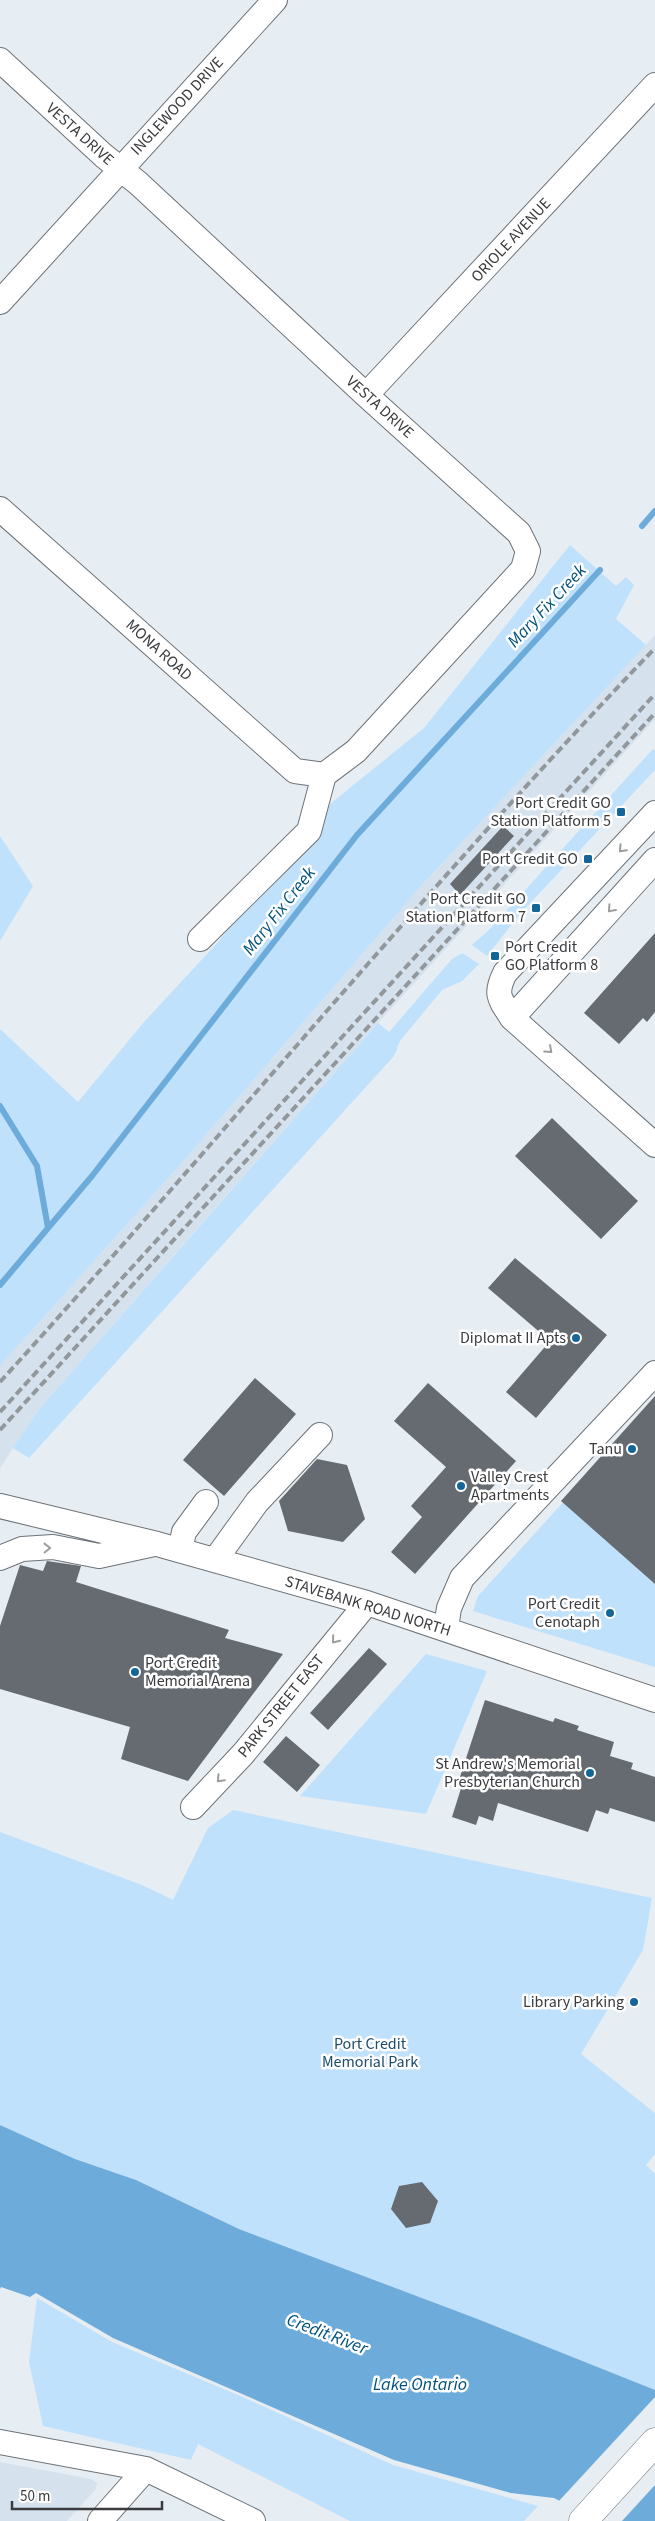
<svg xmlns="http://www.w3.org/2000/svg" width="655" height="2521" font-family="'Source Sans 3',sans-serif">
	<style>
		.built { fill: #d5e2ed }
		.green { fill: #c0e1fc }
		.water { fill: #6dabda }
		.pier { fill: #e6edf3 }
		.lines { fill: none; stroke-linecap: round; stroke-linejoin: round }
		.stream { stroke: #6dabda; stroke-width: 6 }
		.building { fill: #656b70 }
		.minor-casing { stroke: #6d7378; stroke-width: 26 }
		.major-casing { stroke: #6d7378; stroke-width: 29 }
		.minor { stroke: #fff; stroke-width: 24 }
		.major { stroke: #fff; stroke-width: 28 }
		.rail { stroke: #92979c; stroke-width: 4; stroke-dasharray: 8 4; stroke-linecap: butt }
		.oneway { stroke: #9c9d9e }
		.poi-dot { fill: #156698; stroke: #fff; stroke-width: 2 }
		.labels { text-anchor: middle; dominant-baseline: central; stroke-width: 5; stroke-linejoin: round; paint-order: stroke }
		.street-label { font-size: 16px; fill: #393b3e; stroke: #fff }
		.poi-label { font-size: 16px; fill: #393b3e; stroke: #fff; text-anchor: end }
		.park-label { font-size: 16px; fill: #1e4c6d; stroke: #fff }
		.water-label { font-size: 18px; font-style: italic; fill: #01517d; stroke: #fff }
	</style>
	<rect width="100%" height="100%" fill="#e6edf3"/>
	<path class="built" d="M 655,635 L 655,719 L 378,1023 L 208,1216 L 40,1408 L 0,1468 L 0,1366 L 180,1165 L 421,886 Z
		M 0,2462 L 91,2479 L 97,2483 L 96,2489 L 67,2521 L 0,2521 Z"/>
	<path class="green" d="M 570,545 L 616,586 L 626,577 L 634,585 L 616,619 L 646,645 L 421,886 L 180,1165 L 0,1366 L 0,1029 L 78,1102 L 144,1022 L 219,941 L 315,816 L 424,728 Z
		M 653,749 L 655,751 L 655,770 L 519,915 L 487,956 L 472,945 L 489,930 Z
		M 0,836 L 33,886 L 0,941 Z
		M 462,953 L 479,964 L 462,981 L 442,990 L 400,1041 L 394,1056 L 29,1458 L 13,1448 L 40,1408 L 378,1023 L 389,1032 L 452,959 Z
		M 567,1498 L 655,1564 L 655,1667 L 473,1611 L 478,1596 Z
		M 426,1654 L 487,1671 L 426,1814 L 300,1796 Z
		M 233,1810 L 652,1898 L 643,1950 L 581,2054 L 655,2113 L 655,2154 L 646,2165 L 655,2174 L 655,2390 L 475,2318 L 239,2229 L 136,2180 L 75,2159 L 0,2125 L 0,1832 L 142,1885 L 173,1900 L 208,1828 Z
		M 37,2298 L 112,2342 L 245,2398 L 393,2465 L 538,2506 L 524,2521 L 350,2521 L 198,2444 L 191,2460 L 43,2426 L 29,2362 Z"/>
	<path class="water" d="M 0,2125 L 75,2159 L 136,2180 L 239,2229 L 475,2318 L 655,2390 L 655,2521 L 599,2521 L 554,2498 L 511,2493 L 394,2460 L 113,2338 L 36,2293 L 30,2297 L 1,2287 L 0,2289 Z"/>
	<path class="pier" d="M 655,2397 L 655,2485 L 622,2521 L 594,2521 L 558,2502 Z"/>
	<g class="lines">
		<path class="stream" d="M 642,526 L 655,511
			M 0,1106 L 37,1166 L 48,1228
			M 0,1285 L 92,1176 L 357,835 L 600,570"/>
	</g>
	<path class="building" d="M 503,826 L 514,836 L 460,895 L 450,884 Z
		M 655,933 L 655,1012 L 647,1022 L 643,1018 L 619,1044 L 584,1013 Z
		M 552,1118 L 638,1201 L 601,1239 L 515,1156 Z
		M 515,1258 L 607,1335 L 536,1418 L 506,1392 L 550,1341 L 488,1288 Z
		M 255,1378 L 296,1414 L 224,1496 L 183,1460 Z
		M 428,1383 L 516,1461 L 415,1574 L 391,1552 L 422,1517 L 411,1506 L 446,1467 L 394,1421 Z
		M 655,1396 L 655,1584 L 561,1501 Z
		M 317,1459 L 347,1465 L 365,1519 L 343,1542 L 288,1531 L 279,1501 Z
		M 47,1561 L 81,1566 L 76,1582 L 229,1630 L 225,1638 L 283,1654 L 188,1781 L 121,1759 L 130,1727 L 0,1689 L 0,1626 L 20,1565 L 43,1571 Z
		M 369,1648 L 387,1664 L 328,1730 L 310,1713 Z
		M 485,1700 L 553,1722 L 555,1718 L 579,1726 L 577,1730 L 614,1742 L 610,1756 L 633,1763 L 631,1769 L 655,1777 L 655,1822 L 610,1808 L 608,1814 L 596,1810 L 588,1832 L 498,1803 L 493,1821 L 479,1816 L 476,1825 L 452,1817 L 463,1782 L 459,1780 Z
		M 286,1736 L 320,1765 L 297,1792 L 263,1762 Z
		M 422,2182 L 438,2201 L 430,2223 L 406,2228 L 391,2209 L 399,2186 Z"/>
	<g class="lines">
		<defs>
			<path id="minor" d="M 0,60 L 104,156 L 138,183 L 366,395 L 519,533 L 528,551 L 523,569 L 356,751 L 324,775
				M 0,302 L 275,0
				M 366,395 L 655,85
				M 0,509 L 295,771 L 324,775
				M 655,813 L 505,973 C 494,995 500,999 512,1018 L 655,1145
				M 200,939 L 309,831 L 324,775
				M 512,1018 L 655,860
				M 0,1506 L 157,1544 L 367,1603 L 655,1700
				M 180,1550 L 184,1532 L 206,1502
				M 0,1558 L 22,1549 L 53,1547 L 99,1556 L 154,1544
				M 215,1560 L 257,1502 L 320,1435
				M 446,1628 L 449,1608 L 462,1578 L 655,1373
				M 193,1807 L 243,1754 L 367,1603
				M 0,2442 L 146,2469 L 253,2521
				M 100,2521 L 146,2469"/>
			<path id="major" d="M 583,2521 L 655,2442"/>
		</defs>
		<use href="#minor" class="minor-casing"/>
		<use href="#major" class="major-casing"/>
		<use href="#minor" class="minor"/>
		<use href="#major" class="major"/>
		<path class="rail" d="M 0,1382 C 221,1139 428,885 655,648
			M 0,1412 L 655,694
			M 0,1430 L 655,713"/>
	</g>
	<defs><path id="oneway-chevron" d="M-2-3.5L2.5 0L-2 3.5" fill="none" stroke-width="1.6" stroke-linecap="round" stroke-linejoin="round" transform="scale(1.25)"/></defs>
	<g class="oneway">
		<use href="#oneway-chevron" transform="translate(622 849) rotate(133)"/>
		<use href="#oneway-chevron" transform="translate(611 909) rotate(132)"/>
		<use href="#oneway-chevron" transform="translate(549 1050) rotate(42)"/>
		<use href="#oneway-chevron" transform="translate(47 1548) rotate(-1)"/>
		<use href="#oneway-chevron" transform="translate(335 1640) rotate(129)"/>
		<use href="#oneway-chevron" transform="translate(220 1779) rotate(133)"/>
	</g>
	<g class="poi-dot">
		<rect x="616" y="807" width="10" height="10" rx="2.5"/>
		<rect x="583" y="854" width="10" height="10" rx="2.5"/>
		<rect x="531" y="903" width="10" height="10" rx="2.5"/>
		<rect x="490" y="951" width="10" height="10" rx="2.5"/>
		<circle cx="576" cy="1338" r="5"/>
		<circle cx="632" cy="1449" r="5"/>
		<circle cx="461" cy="1486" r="5"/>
		<circle cx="610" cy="1613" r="5"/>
		<circle cx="135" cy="1672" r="5"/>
		<circle cx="590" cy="1773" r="5"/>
		<circle cx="634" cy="2002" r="5"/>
	</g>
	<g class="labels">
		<g class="street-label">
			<text transform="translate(177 106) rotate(-47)">INGLEWOOD DRIVE</text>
			<text transform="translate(80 134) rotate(42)">VESTA DRIVE</text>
			<text transform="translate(511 240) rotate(-47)">ORIOLE AVENUE</text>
			<text transform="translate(380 407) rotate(42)">VESTA DRIVE</text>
			<text transform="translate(159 650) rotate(42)">MONA ROAD</text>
			<text transform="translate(368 1606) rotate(17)">STAVEBANK ROAD NORTH</text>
			<text transform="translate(281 1706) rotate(-51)">PARK STREET EAST</text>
		</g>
		<g class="poi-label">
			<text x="611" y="803">Port Credit GO<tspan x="611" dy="18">Station Platform 5</tspan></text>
			<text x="578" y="859">Port Credit GO</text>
			<text x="526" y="899">Port Credit GO<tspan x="526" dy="18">Station Platform 7</tspan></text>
			<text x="505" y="947" text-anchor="start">Port Credit<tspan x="505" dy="18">GO Platform 8</tspan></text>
			<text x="566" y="1338">Diplomat II Apts</text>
			<text x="622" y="1449">Tanu</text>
			<text x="471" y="1477" text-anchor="start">Valley Crest<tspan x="471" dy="18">Apartments</tspan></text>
			<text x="600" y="1604">Port Credit<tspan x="600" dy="18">Cenotaph</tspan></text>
			<text x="145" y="1663" text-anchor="start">Port Credit<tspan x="145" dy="18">Memorial Arena</tspan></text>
			<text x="580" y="1764">St Andrew's Memorial<tspan x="580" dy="18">Presbyterian Church</tspan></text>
			<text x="624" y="2002">Library Parking</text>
		</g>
		<g class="park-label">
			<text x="370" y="2044">Port Credit<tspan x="370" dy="18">Memorial Park</tspan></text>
		</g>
		<g class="water-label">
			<text transform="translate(547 606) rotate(-47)">Mary Fix Creek</text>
			<text transform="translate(279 911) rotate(-52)">Mary Fix Creek</text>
			<text transform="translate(327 2334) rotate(21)">Credit River</text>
			<text x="420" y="2384">Lake Ontario</text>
		</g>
	</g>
	<path d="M12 2501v8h150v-8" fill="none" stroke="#393b3e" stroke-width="2.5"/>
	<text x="20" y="2501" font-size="15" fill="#393b3e" stroke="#ffffff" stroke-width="4" paint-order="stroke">50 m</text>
</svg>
